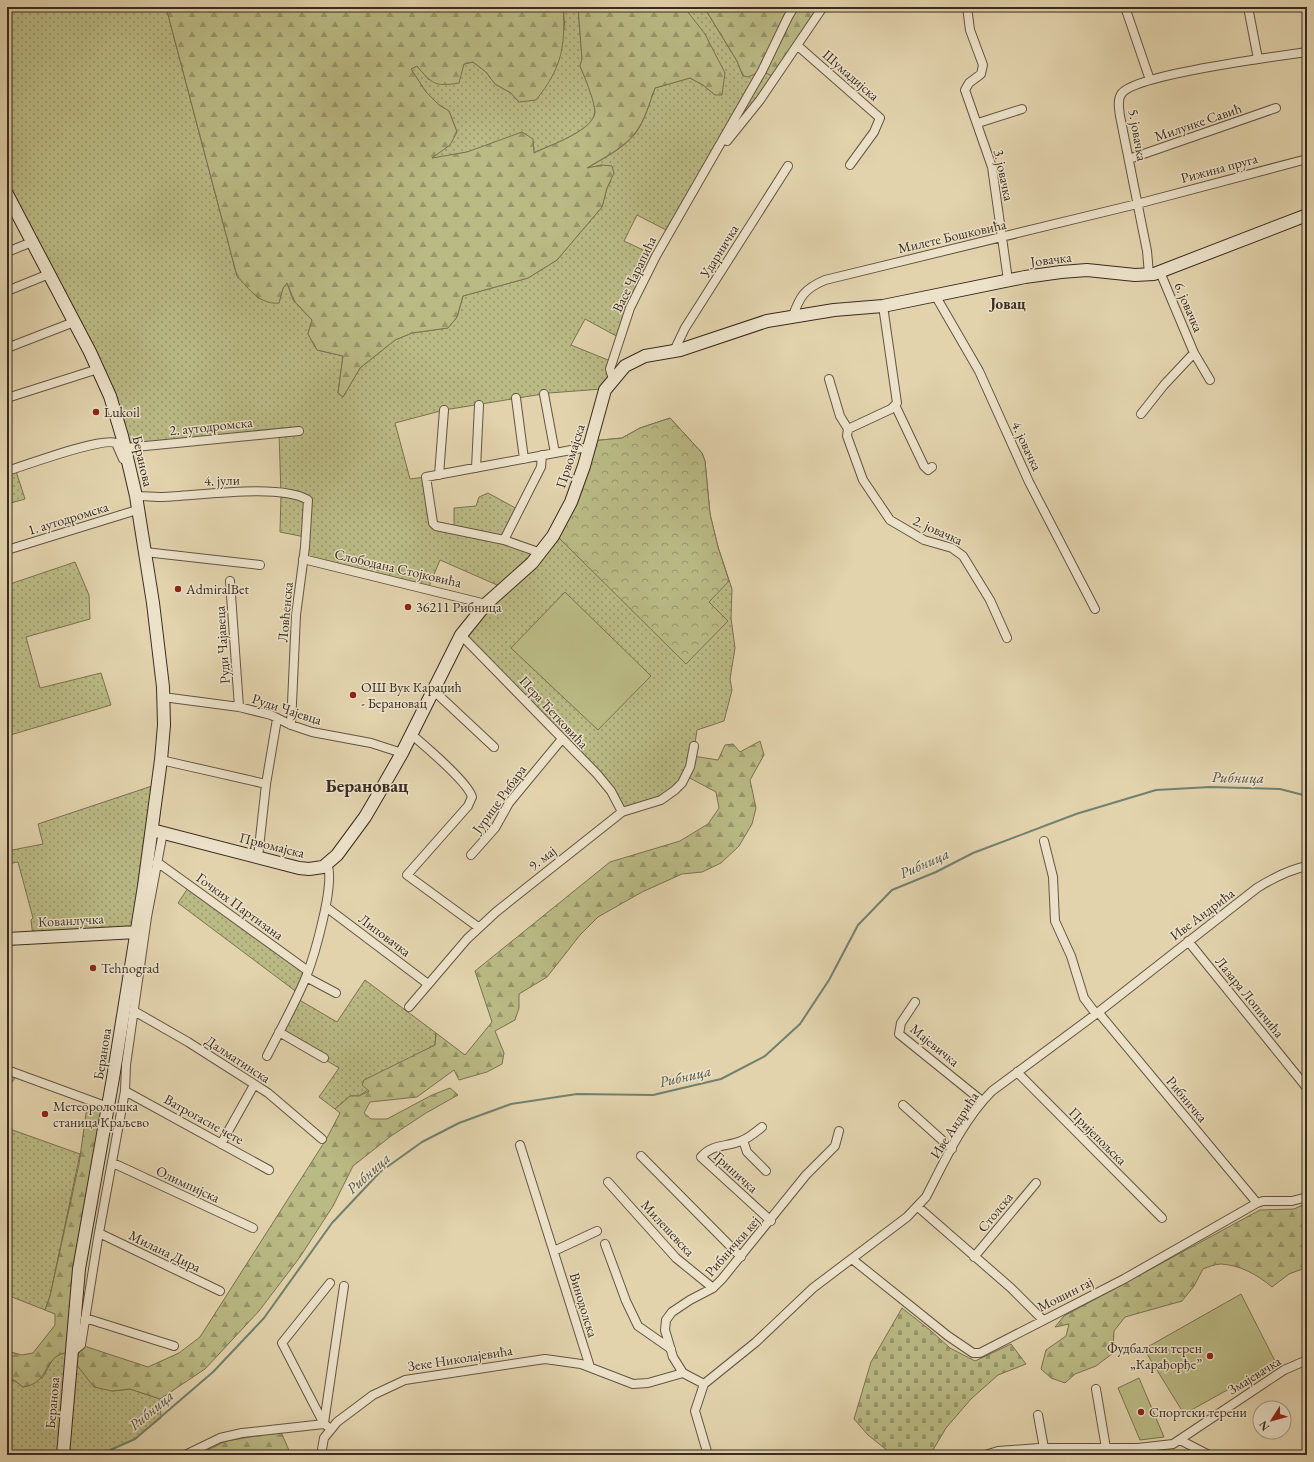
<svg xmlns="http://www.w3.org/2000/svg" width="1314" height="1462" font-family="'EB Garamond',serif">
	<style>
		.grass { fill: url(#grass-dots); stroke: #7a7252 }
		.forest { fill: url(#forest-firs); stroke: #7a7252 }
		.cemetery { fill: url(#cemetery-stones); stroke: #7a7252 }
		.park { fill: url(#park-crowns); stroke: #7a7252 }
		.garden { fill: #baba85; stroke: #7a7252 }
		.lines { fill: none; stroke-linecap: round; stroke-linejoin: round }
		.stream { stroke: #71806f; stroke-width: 2 }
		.street-casing { stroke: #635542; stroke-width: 10 }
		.secondary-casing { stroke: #392b1e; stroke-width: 14 }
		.street { stroke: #ece2ca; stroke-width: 8 }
		.secondary { stroke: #ece2ca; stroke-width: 12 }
		.poi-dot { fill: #8f2418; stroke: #ece2ca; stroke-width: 1.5 }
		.labels { text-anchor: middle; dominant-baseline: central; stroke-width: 3; stroke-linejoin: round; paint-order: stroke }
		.street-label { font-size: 14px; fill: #392b1e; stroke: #ece2ca }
		.poi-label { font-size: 14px; fill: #392b1e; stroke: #ece2ca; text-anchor: start }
		.neighbourhood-label { font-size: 15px; font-weight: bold; fill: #392b1e; stroke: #ece2ca }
		.water-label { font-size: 15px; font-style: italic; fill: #504e40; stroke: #ece2ca }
		.district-label { font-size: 18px; font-weight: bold; fill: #392b1e; stroke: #ece2ca }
	</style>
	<defs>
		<pattern id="grass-dots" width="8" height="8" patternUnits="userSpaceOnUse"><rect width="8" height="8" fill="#baba85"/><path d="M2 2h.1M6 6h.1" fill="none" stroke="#98976c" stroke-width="1.8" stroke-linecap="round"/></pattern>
		<pattern id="forest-firs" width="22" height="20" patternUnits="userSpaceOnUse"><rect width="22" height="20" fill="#baba85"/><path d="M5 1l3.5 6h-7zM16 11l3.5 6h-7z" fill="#98976c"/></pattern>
		<pattern id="cemetery-stones" width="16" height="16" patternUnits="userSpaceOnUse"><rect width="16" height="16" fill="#baba85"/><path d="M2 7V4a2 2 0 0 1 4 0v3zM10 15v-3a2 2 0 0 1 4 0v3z" fill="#98976c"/></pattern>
		<pattern id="park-crowns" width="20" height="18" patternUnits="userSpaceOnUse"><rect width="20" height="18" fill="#baba85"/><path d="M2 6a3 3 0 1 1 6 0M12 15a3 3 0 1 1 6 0" fill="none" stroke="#98976c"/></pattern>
	</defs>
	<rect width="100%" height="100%" fill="#e2d3ad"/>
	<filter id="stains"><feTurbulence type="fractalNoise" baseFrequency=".005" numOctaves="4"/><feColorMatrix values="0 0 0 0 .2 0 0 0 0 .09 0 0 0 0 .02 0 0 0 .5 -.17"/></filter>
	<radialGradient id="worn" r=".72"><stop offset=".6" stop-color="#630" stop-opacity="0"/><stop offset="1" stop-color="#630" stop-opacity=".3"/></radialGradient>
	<path class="grass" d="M 7,7 L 166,7 L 237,276 L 258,298 L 279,303 L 283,288 L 287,283 L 293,300 L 312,320 L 308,334 L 317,350 L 343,356 L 338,393 L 343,397 L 360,368 L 395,340 L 412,333 L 448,328 L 457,317 L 463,296 L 528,278 L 557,260 L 602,207 L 607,188 L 611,181 L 602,165 L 586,169 C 602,159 623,149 635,134 C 645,121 649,104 655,88 L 690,78 L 703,85 L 715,95 L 687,11 L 684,7 L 704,7 L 737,61 L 743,76 L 762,71 L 767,73 L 780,71 L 712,159 L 670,232 L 637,215 L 624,241 L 656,256 L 620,338 L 585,319 L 571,345 L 608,360 L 612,364 L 610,373 L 602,389 L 549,393 L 444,410 L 395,423 L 410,479 L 426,477 L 433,522 L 454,531 L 454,508 L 476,506 L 479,497 L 488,493 L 519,510 L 505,540 L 541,553 L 553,536 L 591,441 L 622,438 L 640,428 L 670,418 L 702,453 L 705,461 L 710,514 L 718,547 L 732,589 L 731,618 L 735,648 L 730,679 L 732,690 L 724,721 L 697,730 L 693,756 L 675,790 L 622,812 L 617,800 L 461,635 L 504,588 L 440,560 L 428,589 L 303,559 L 305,537 L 280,532 L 281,494 L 279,433 L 125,448 L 110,396 L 7,194 Z
		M 563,7 L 578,7 L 582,59 L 580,66 C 586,80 593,95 595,110 C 597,130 548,146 533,153 L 534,147 L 467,152 L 431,159 L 457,132 L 449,111 L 439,105 L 426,92 L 411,69 L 417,66 L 429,80 L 464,64 L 473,62 L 486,72 L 495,84 L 511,93 L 519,102 L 565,28 Z
		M 15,468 L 25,499 L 7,504 L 7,471 Z
		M 75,562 L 89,595 L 90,619 L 26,637 L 40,688 L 101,673 L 111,705 L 7,736 L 7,585 Z
		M 158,784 L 137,932 L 33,937 L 31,920 L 33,918 L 18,862 L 7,864 L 7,851 L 43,844 L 38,824 Z
		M 190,885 L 308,971 L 298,993 L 178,903 Z
		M 365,980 L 436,1033 L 435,1045 L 420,1053 L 359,1096 L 350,1096 L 335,1109 L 319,1097 L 339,1068 L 279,1032 L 296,998 L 337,1022 Z
		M 7,1069 L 18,1073 L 7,1090 Z
		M 7,1128 L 80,1154 L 50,1296 L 45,1310 L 7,1295 Z
		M 71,1352 L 76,1364 L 112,1391 L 130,1389 L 160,1399 L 161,1418 L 135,1439 L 99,1455 L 7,1455 L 7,1383 L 14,1380 L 23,1387 L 43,1377 L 54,1357 L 60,1353 Z"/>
	<path class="forest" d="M 166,7 L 563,7 C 566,47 561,69 536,100 L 519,102 L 511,93 L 495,84 L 486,72 L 473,62 L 464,64 L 459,83 C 435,87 432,84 417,66 L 411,69 L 426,92 L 439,105 L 449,111 L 457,132 L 450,145 L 432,158 L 467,152 L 522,132 L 533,139 L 534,153 C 550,145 591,132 595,113 C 596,105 584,75 580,66 L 582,59 L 578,7 L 630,7 L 638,9 L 639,7 L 684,7 L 705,34 L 725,73 L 722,95 L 715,95 L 703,85 L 690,78 L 655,88 C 649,104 645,120 635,133 C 624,148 603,158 587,168 L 602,165 L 612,166 L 614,173 L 607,188 L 602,207 L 557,260 L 528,278 L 463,296 L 457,317 L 448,328 L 412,333 L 395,340 L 360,368 L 343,397 L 338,393 L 343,356 L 317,350 L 308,334 L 312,320 L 295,302 L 287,283 L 283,288 L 279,303 C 260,305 249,289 237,276 Z
		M 704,7 L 823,7 L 780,71 L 772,76 L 762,71 L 748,77 L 743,76 L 737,61 Z
		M 760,741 L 764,755 L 750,780 L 756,808 L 752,824 L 739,846 L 721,863 L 702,872 L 682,874 L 642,892 L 598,917 L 580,935 L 547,977 L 519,994 L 519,1008 L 515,1020 L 495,1031 L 504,1053 L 502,1064 L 487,1072 L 459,1080 L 454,1070 L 417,1097 L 370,1102 L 364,1113 L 371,1119 L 387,1119 L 432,1095 L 450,1088 L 458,1095 L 426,1113 L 391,1136 L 353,1166 L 333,1206 L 300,1257 L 259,1311 L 205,1369 L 160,1399 L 130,1389 L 112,1391 L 94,1387 L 76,1364 L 81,1345 L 148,1367 L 179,1353 L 200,1337 L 327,1138 L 340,1113 L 335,1109 L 350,1096 L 359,1096 L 369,1091 L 362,1085 L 364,1080 L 435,1045 L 436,1033 L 465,1055 L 492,1022 L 475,971 L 610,862 L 680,841 L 708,824 L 719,808 L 716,792 L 686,776 L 693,756 L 718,760 L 725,745 L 733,744 L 740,752 Z
		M 88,1099 L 108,1107 L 71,1352 C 41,1354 52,1383 23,1387 L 14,1380 L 7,1383 L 7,1351 L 22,1355 L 33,1353 L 55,1325 L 55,1314 L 45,1310 L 50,1296 L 79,1164 Z
		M 1307,1203 L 1307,1267 L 1305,1268 L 1289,1274 L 1272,1287 C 1258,1275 1240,1265 1221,1264 C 1215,1264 1208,1267 1203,1269 L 1194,1286 L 1182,1301 L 1125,1317 L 1114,1331 L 1113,1353 L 1096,1366 L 1075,1374 L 1065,1383 L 1051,1378 L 1041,1369 L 1046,1350 L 1066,1336 L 1069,1324 L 1055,1327 L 1064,1316 L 1260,1210 L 1294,1209 Z
		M 281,1432 L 291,1455 L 198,1455 L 226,1441 Z"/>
	<path class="cemetery" d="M 902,1308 L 930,1330 L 950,1348 L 975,1361 L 1011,1344 L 1026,1364 L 998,1375 L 971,1399 L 946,1428 L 930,1455 L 893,1455 L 868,1435 L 854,1419 L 871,1362 Z"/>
	<path class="park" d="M 670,418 L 702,453 L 705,461 L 710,514 L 718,547 L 729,581 L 709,602 L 728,621 L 686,664 L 555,534 L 591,441 L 622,438 L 640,428 Z"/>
	<path class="garden" d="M 565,592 L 651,676 L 598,730 L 511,648 Z
		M 1241,1294 L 1276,1363 L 1184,1414 L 1144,1349 Z
		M 1139,1378 L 1164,1437 L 1140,1440 L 1118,1388 Z"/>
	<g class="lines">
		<path class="stream" d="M 99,1455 L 135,1439 L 213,1372 L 264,1318 L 332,1223 L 380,1172 L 422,1142 L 459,1123 L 511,1104 L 577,1094 L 653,1095 L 721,1079 L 765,1056 L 800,1024 L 829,980 L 858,925 L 892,890 L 936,872 L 973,853 L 1076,814 L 1156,790 L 1210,787 L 1280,789 L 1307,796"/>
		<defs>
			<path id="street" d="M 967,7 L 970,30 L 983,65 L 981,74 L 969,83 L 965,90 L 992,167 L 1008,280
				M 1125,7 L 1150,80
				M 1248,7 L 1258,59 L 1307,52
				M 798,46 L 880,118 L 874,132 L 850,165
				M 978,123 L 1022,109
				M 727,141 L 760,100 L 823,7
				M 1129,159 L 1276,108
				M 7,252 L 32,242
				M 1160,272 L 1194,353 L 1210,380
				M 1149,274 L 1147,251 L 1120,116 C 1119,109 1117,99 1122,93 C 1136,77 1233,63 1258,59
				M 7,291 L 49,274
				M 935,295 L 979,371 L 1029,482 L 1095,609
				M 883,306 L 897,403 L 891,409 L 848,429 L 847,436 L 863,480 L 890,520 L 924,540 L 952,548 L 963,556 L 990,600 L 1007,638
				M 792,318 C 800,296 804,289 825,280 L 1137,204 L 1307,159
				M 7,348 L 74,322
				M 674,351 L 685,328 L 788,166
				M 613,379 L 610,369 L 630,308 L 656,256 L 762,71 L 788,17 L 794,7
				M 829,379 L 840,416 L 848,429
				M 544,394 L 555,453
				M 7,398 L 98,369
				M 516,398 L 524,459
				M 895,405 L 924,466 L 928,470 L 932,467
				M 1141,414 L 1164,385 L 1194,353
				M 125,448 L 299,431
				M 476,468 L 479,405
				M 7,471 C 27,465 101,437 116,443 L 123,459
				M 439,475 L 444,410
				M 136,496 C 145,496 154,497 163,497 C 197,496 280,483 308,500 L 305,547 L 296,615 L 291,725
				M 504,540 L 541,467 L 542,455
				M 7,550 L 137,510
				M 145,552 L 260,565
				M 541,553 L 504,540 L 436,526 L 433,523 L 426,477 L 582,448 L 589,449
				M 303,559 L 486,604
				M 230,581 L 239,707
				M 461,635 L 597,774 L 611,791 L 622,812
				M 433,690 L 494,747
				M 163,697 L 239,707 L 271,715 L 291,725 L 312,732 L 371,743 L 402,753
				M 411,734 C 425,746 468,782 472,797 L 468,806 L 407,875 L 478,927
				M 161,760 L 266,784
				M 1044,841 L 1053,877 L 1055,921 L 1071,956 L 1084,998 L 1096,1014
				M 471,855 L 495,828 L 509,803 L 562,739
				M 258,857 L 266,784 L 277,719
				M 157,862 L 308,971
				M 326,907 L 428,984
				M 1188,941 L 1307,1088
				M 306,977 L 336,993
				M 915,1002 L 901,1023 L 899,1034 L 982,1101
				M 409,1007 L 467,939 L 496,912 L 622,812 L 661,800 L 675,790 L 682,783 L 690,767 L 694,746
				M 134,1011 L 188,1042 L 268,1093 L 322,1139
				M 1098,1012 L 1257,1203
				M 279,1032 L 324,1058
				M 267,1056 C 280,1030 295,1004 306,977 C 314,957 336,882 327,864
				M 7,1070 L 108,1107
				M 1017,1072 L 1162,1218
				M 125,1091 L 269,1170
				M 903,1105 L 952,1149
				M 762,1127 C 756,1132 749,1138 741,1141 C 726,1147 712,1144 701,1157 L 771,1221
				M 743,1140 L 747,1152 L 766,1171
				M 221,1144 L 254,1085
				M 520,1145 L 590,1367
				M 641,1156 L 741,1257
				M 113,1163 L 253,1228
				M 608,1182 L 676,1258 L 713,1288
				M 918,1207 L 1011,1288 L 1043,1320
				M 99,1233 L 220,1291
				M 605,1244 L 626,1301 L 638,1326 L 671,1349
				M 554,1251 L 597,1231
				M 974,1257 L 1036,1183
				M 852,1259 L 948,1336 L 973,1353 L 980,1353 L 1124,1279 L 1257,1203 L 1263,1201 L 1292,1201 L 1307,1197
				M 85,1318 L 174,1346
				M 71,1353 L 81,1345 L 98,1238 L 125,1091 L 126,1065 L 147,917 L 163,832
				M 683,1373 L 673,1357 L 665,1330 L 666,1320 L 672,1312 L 690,1300 L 713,1288 L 722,1279 L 806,1175 L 835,1146 L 839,1131
				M 1096,1389 L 1106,1448
				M 1038,1415 L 1044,1448
				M 324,1423 L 344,1286
				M 324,1424 L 282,1343 L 330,1283
				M 1180,1440 L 1209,1455
				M 185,1455 L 220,1438 L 242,1433 L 324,1424 L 327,1426
				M 321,1455 L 324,1438 L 337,1422 L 373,1395 L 405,1380 L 545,1359 L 581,1364 L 633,1384 L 648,1383 L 683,1373 L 704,1384
				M 708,1455 L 695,1411 L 704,1384 L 756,1342 L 813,1288 L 907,1217 L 926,1197 C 945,1160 963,1120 992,1091 L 1096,1014 L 1257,888 C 1273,878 1288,870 1307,866
				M 985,1455 L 998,1451 L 1039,1448 L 1138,1448 L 1173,1444 L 1284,1370 L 1307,1360"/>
			<path id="secondary" d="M 7,194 L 90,352 L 110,396 L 122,436 L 136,496 L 153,603 L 163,687 L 164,725 L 161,760 L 144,886 L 113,1078 L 79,1269 L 63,1455
				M 152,830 L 299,868 L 309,869 L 323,867 L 337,855 L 365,817 L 382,788 L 402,753 L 461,635 L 486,604 L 532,563 L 553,536 L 571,502 L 584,466 L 605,390 L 625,366 L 645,356 L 680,350 L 767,321 L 834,310 L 883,306 L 1025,277 L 1061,272 L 1087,270 L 1135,275 L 1154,274 L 1307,215
				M 7,939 L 137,932"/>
		</defs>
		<use href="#street" class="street-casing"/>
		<use href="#secondary" class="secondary-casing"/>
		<use href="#street" class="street"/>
		<use href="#secondary" class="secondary"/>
	</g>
	<g class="poi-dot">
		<circle cx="96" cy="412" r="4"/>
		<circle cx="178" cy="589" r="4"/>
		<circle cx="408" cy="607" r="4"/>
		<circle cx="353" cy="695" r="4"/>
		<circle cx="93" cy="968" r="4"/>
		<circle cx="45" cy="1114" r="4"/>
		<circle cx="1210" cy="1356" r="4"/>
		<circle cx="1141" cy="1412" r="4"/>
	</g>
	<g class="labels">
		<g class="street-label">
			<text transform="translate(851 75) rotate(41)">Шумадијска</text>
			<text transform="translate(1198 122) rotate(-19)">Милунке Савић</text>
			<text transform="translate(1138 135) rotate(80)">5. јовачка</text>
			<text transform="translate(1219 168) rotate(-15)">Рижина пруга</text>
			<text transform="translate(1004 175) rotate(78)">3. јовачка</text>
			<text transform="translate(952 236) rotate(-13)">Милете Бошковића</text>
			<text transform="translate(719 251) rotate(-58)">Ударничка</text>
			<text transform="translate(1051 259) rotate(-7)">Јовачка</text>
			<text transform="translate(634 274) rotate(-64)">Васе Чарапића</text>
			<text transform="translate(1189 307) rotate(67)">6. јовачка</text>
			<text transform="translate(211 426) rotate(-6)">2. аутодромска</text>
			<text transform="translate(1027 446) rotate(65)">4. јовачка</text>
			<text transform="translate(570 456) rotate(-72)">Првомајска</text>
			<text transform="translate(143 461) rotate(77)">Беранова</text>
			<text transform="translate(222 480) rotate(-2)">4. јули</text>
			<text transform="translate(68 518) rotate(-17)">1. аутодромска</text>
			<text transform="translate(938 530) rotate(24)">2. јовачка</text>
			<text transform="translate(398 568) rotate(13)">Слободана Стојковића</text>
			<text transform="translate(285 612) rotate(-85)">Ловћенска</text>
			<text transform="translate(222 645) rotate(-94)">Руди Чајавеца</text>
			<text transform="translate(287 709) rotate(18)">Руди Чајевца</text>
			<text transform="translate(554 712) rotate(47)">Пера Ћетковића</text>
			<text transform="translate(499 799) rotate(-54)">Јурице Рибара</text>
			<text transform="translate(272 845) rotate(14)">Првомајска</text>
			<text transform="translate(542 858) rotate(-38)">9. мај</text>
			<text transform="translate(240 906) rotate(36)">Гочких Партизана</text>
			<text transform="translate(1202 914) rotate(-37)">Иве Андрића</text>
			<text transform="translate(71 920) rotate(-3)">Кованлучка</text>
			<text transform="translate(385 935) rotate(37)">Липовачка</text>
			<text transform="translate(1250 997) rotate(51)">Лазара Лопичића</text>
			<text transform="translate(935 1045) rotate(39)">Мајевичка</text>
			<text transform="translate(102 1054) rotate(-81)">Беранова</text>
			<text transform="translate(238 1059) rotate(33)">Далматинска</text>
			<text transform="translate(1187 1099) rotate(50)">Рибничка</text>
			<text transform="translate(204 1119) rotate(29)">Ватрогасне чете</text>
			<text transform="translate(954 1125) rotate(-57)">Иве Андрића</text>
			<text transform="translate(1098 1136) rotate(45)">Пријепољска</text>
			<text transform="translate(736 1172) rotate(42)">Гриничка</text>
			<text transform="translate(188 1184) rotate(25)">Олимпијска</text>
			<text transform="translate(995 1212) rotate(-51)">Столска</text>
			<text transform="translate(668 1228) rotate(47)">Милешевска</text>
			<text transform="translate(732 1246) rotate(-49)">Рибнички кеј</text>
			<text transform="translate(165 1251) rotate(26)">Милана Дира</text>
			<text transform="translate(1065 1294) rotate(-27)">Мошин гај</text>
			<text transform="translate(584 1305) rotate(73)">Винодолска</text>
			<text transform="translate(460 1358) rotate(-9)">Зеке Николајевића</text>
			<text transform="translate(1254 1375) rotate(-32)">Змајевачка</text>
			<text transform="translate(52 1403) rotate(-85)">Беранова</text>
		</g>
		<g class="poi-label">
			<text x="104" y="412">Lukoil</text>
			<text x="186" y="589">AdmiralBet</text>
			<text x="416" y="607">36211 Рибница</text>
			<text x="361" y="687">ОШ Вук Караџић<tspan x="361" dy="16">- Берановац</tspan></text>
			<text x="101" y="968">Tehnograd</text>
			<text x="53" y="1106">Метеоролошка<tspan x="53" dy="16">станица Краљево</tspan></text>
			<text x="1202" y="1348" text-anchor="end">Фудбалски терен<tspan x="1202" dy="16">„Карађорђе”</tspan></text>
			<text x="1149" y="1412">Спортски терени</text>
		</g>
		<g class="neighbourhood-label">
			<text x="1008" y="303">Јовац</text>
		</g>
		<g class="water-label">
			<text transform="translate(1238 777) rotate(1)">Рибница</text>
			<text transform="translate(924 863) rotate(-24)">Рибница</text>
			<text transform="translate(685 1076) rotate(-13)">Рибница</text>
			<text transform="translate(368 1173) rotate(-42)">Рибница</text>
			<text transform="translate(151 1410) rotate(-40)">Рибница</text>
		</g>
		<g class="district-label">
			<text x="367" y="785">Берановац</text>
		</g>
	</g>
	<rect width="1314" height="1462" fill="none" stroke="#e2d3ad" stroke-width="24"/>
	<rect x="8" y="8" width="1298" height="1446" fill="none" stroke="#392b1e" stroke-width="2"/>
	<rect x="12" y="12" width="1290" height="1438" fill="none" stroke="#392b1e"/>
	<g transform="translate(1272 1420) rotate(234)"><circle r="19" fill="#ece2ca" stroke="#a49985"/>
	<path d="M0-3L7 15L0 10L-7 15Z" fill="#8f2418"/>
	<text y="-6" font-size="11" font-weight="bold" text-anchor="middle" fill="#392b1e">N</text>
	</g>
	<rect width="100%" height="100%" filter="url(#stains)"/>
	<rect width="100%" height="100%" fill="url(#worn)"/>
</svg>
